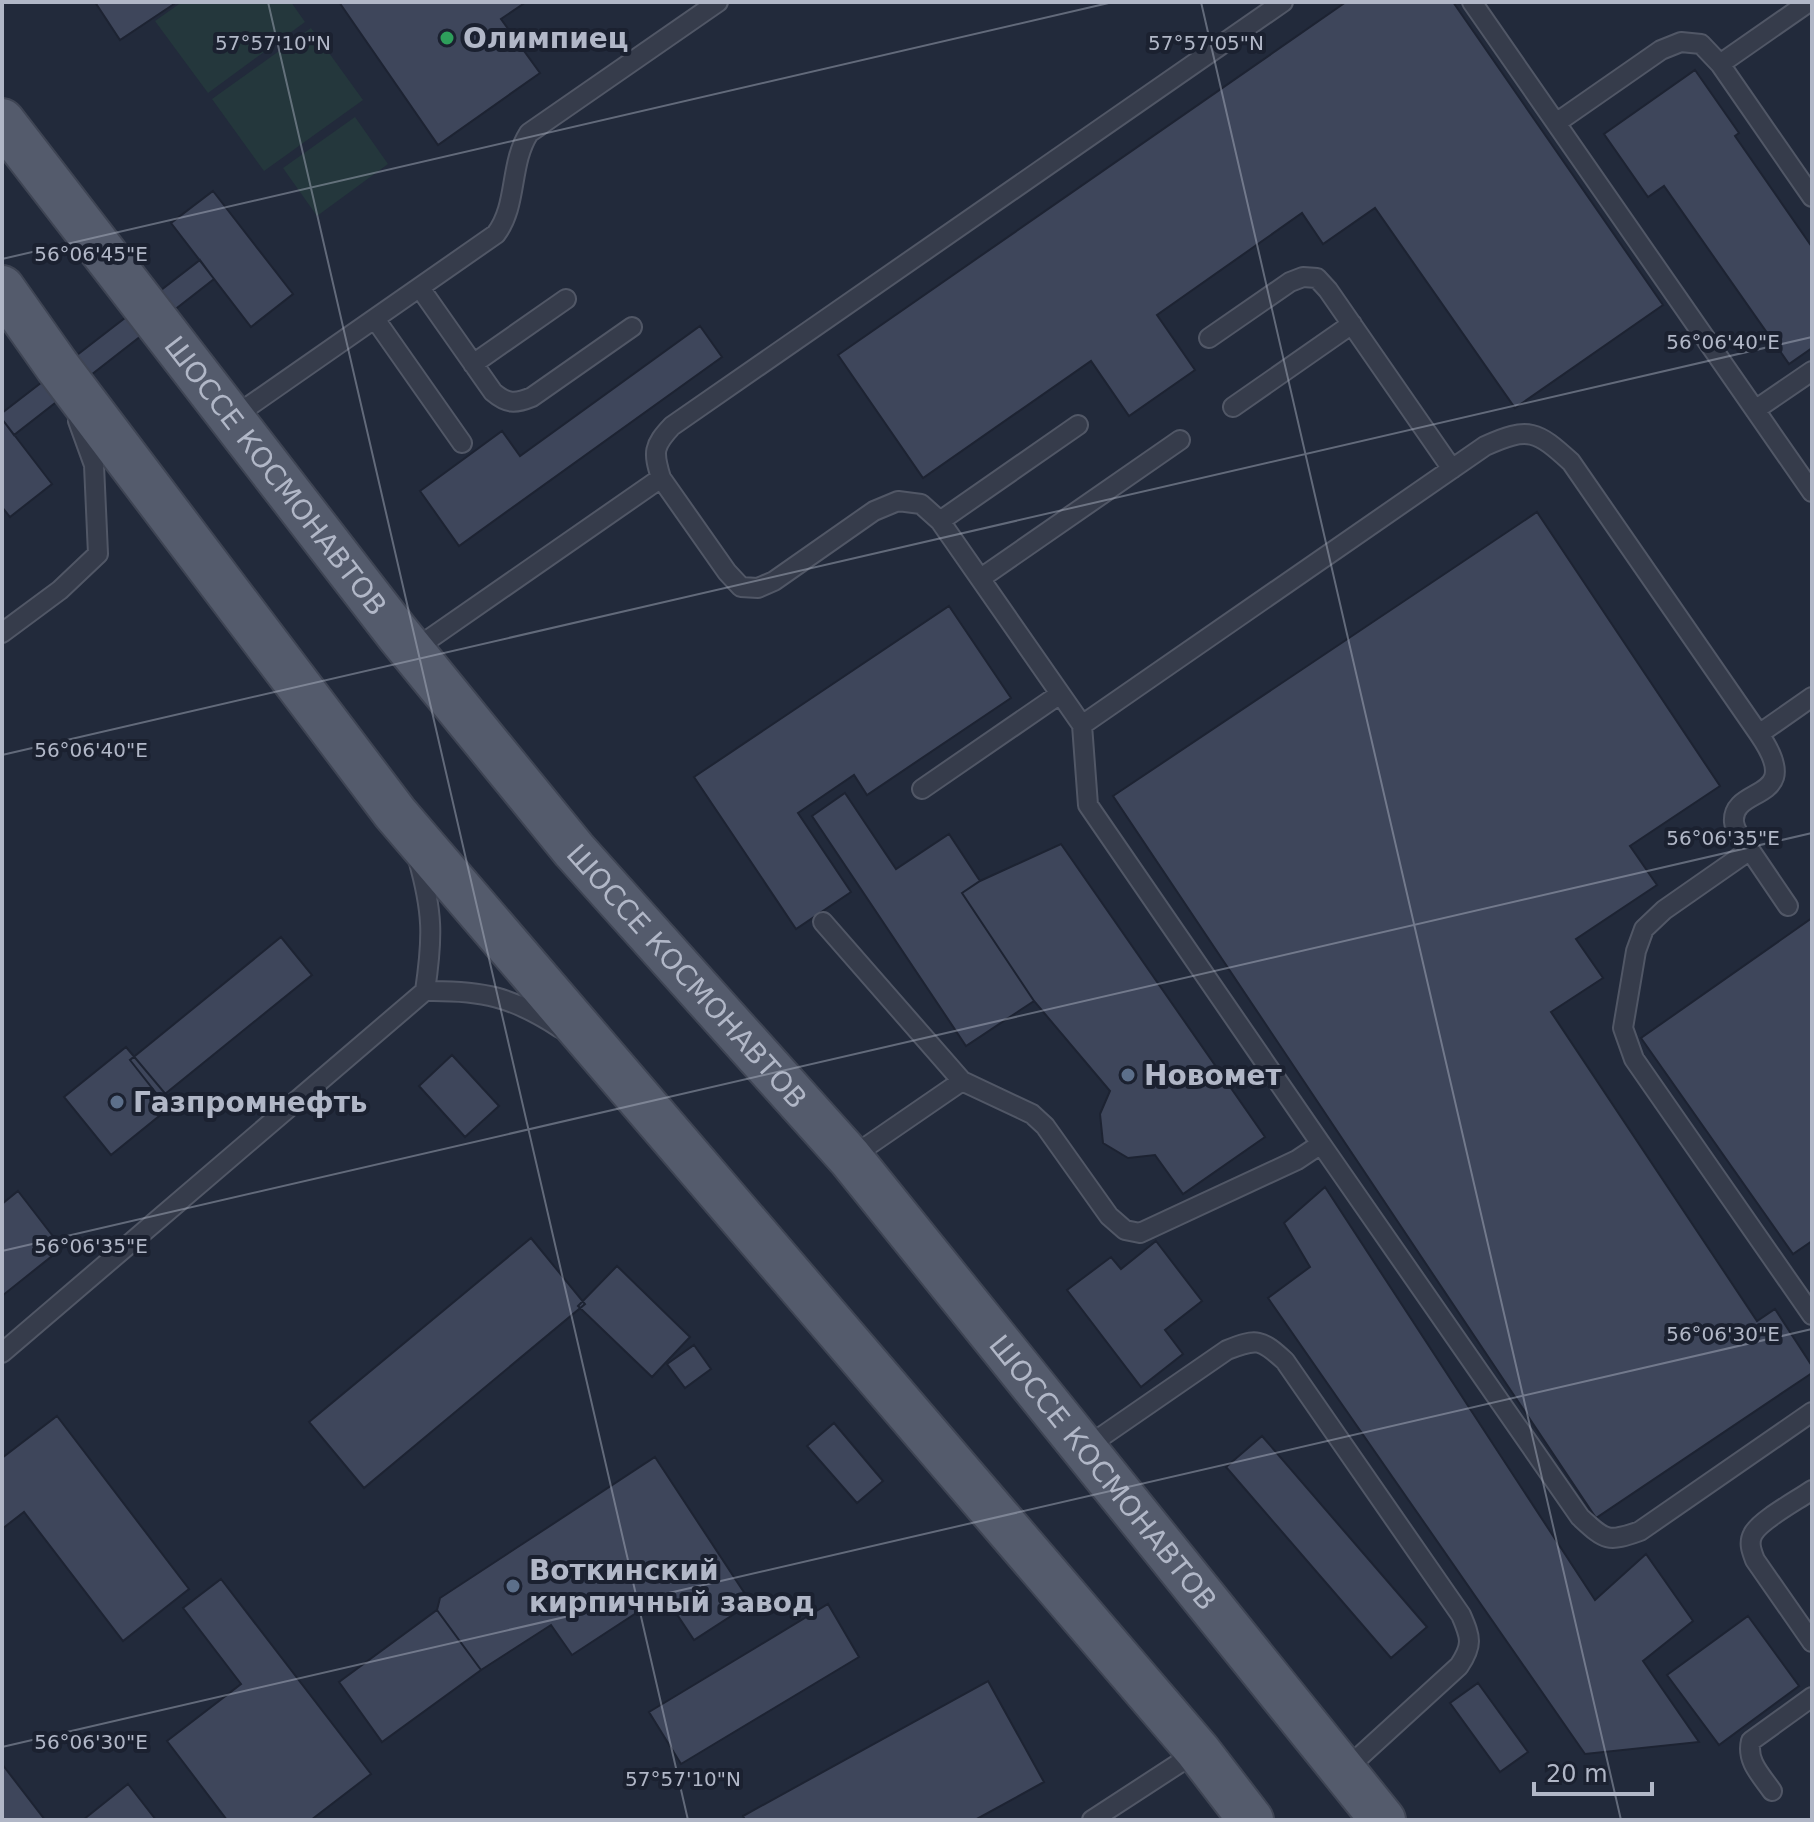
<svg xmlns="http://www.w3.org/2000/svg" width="1814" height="1822" font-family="'DejaVu Sans',sans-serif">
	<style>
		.green { fill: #24373c }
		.building { fill: #3e465b; stroke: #1d2332; stroke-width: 2 }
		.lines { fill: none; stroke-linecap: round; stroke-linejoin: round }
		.service-casing { stroke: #515766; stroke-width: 22 }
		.primary-casing { stroke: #3f4554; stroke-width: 48 }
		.service { stroke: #363c4b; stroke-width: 18 }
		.primary { stroke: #545b6c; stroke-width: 44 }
		.ticks { fill: none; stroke: #b1b7c7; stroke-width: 2; stroke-opacity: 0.45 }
		.leisure-dot { fill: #2e9e5b; stroke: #1b2130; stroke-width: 3 }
		.service-dot { fill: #5c6f8a; stroke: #1b2130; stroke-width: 3 }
		.labels { text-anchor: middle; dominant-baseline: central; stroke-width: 8; stroke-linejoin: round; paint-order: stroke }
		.poi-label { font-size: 28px; font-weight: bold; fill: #b1b7c7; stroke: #1b2130; text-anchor: start }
		.street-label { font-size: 28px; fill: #b1b7c7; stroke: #1b2130 }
		.ticks-label { font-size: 20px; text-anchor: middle; fill: #b1b7c7; stroke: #1b2130; stroke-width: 8; stroke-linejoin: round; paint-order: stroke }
	</style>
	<rect width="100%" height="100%" fill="#222a3b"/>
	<path class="green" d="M 182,2 L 291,2 L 305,22 L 208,93 L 155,21 Z
		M 311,28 L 363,100 L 264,171 L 212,99 Z
		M 355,117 L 388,164 L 317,216 L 283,168 Z"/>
	<path class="building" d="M 95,2 L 173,2 L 174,4 L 120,40 Z
		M 339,2 L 526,2 L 501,19 L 540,73 L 438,145 Z
		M 1346,2 L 1453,2 L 1663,305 L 1515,408 L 1375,208 L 1323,244 L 1302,213 L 1157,315 L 1195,370 L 1129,416 L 1091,361 L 923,478 L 838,355 Z
		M 1695,70 L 1739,133 L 1735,136 L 1812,247 L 1812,348 L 1789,364 L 1664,186 L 1648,197 L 1604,134 Z
		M 213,191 L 293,294 L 251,327 L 171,223 Z
		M 200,260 L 214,279 L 14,435 L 2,419 L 2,413 Z
		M 700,326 L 722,357 L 459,546 L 420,491 L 502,431 L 520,456 Z
		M 2,419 L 52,484 L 10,517 L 2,507 Z
		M 1537,512 L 1720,786 L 1630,846 L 1657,885 L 1576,939 L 1603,978 L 1551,1012 L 1757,1321 L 1775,1309 L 1812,1366 L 1812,1373 L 1596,1518 L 1113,796 Z
		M 949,606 L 1011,698 L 867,795 L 854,775 L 798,813 L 851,892 L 796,929 L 694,777 Z
		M 845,793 L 896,869 L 949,834 L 980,881 L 962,893 L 1034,1001 L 966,1046 L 812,816 Z
		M 1061,844 L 1265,1137 L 1183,1194 L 1155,1155 L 1128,1158 L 1103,1143 L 1100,1114 L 1110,1091 L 1034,1001 L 962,893 L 980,881 Z
		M 1812,918 L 1812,1241 L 1793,1254 L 1641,1038 Z
		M 281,937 L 312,975 L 160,1098 L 130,1060 Z
		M 126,1047 L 174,1104 L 111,1155 L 64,1097 Z
		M 452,1055 L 499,1106 L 465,1137 L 419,1086 Z
		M 1325,1187 L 1595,1600 L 1646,1554 L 1693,1621 L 1643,1661 L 1699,1742 L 1585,1754 L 1268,1298 L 1310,1267 L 1284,1223 Z
		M 18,1191 L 62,1248 L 2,1296 L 2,1204 Z
		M 531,1238 L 585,1304 L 364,1488 L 309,1422 Z
		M 1156,1241 L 1202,1301 L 1165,1330 L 1183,1354 L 1141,1387 L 1067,1290 L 1111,1257 L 1121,1269 Z
		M 617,1266 L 690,1337 L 652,1377 L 578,1306 Z
		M 694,1345 L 711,1369 L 685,1388 L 667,1364 Z
		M 57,1416 L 189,1589 L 123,1641 L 24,1512 L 2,1529 L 2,1458 Z
		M 834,1423 L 883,1481 L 857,1503 L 807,1446 Z
		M 1262,1436 L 1427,1627 L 1391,1658 L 1226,1467 Z
		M 655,1457 L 751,1603 L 694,1640 L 664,1595 L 572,1655 L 551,1625 L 481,1670 L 437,1610 L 440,1598 Z
		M 221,1579 L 371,1774 L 311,1820 L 227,1820 L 167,1741 L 241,1684 L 183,1608 Z
		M 828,1604 L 859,1657 L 681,1764 L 649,1712 Z
		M 437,1610 L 481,1670 L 382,1742 L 339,1682 Z
		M 1748,1616 L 1799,1686 L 1719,1745 L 1667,1675 Z
		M 988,1681 L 1044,1782 L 975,1820 L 745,1820 L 743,1816 Z
		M 1478,1683 L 1528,1752 L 1500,1772 L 1450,1703 Z
		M 2,1764 L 45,1820 L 2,1820 Z
		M 128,1784 L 156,1820 L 83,1820 Z"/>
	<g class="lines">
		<defs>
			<path id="service" d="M 1472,2 L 1812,492
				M 1720,64 L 1812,197
				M 1556,123 L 1661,50 L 1681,42 L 1701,44 L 1720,64 L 1809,2
				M 420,288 L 493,392 C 507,404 515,404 532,397 L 632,327
				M 375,319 L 462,443
				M 1209,338 L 1290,282 L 1303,277 L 1317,278 L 1328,290 L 1452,469
				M 473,364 L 566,299
				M 1233,407 L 1352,324
				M 1755,410 L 1812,371
				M 232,418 L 496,234 C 518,205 509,164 529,133 L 718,2
				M 661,478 L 727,572 L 741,587 L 758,588 L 774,581 L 874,511 L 898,501 L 921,504 L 940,521 L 1082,725 L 1485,446 C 1529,426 1537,431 1571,462 L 1759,734 L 1812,697
				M 940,521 L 1078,425
				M 981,578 L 1180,440
				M 2,633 L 60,590 L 98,554 L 94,465 L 78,421
				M 412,651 L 661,478 C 653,452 653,446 672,426 L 1283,2
				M 1082,725 L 1088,805 L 1321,1144
				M 1759,734 C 1807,804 1731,784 1734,822 C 1735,832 1744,842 1750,850 L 1664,910 L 1644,929 L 1636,951 L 1623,1028 L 1634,1059 L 1812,1315
				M 922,789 L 1060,694
				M 1750,850 L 1788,906
				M 418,859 C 433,912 433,937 425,991
				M 823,922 L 962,1081
				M 850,1158 L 962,1081 L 1032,1114 L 1045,1126 L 1109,1216 L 1125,1230 L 1140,1233 L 1297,1160 L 1321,1144 L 1580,1517 C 1605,1540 1607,1543 1640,1531 L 1812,1412
				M 2,1353 L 425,991 C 482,990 513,997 560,1028
				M 1085,1448 L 1227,1350 C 1257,1338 1261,1339 1285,1361 L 1461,1615 C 1471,1638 1473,1645 1459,1666 L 1345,1770
				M 1812,1490 C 1798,1500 1760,1520 1753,1534 C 1748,1543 1752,1552 1755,1560 L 1812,1642
				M 1772,1791 C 1761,1775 1746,1761 1751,1741 L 1812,1697
				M 1092,1820 L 1198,1751"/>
			<g id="primary">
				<path id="s1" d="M 2,121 L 398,634 L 574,850 L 850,1158 L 1383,1820"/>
				<path d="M 2,288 L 57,366 L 395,813 L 1198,1751 L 1251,1820"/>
			</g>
		</defs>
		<use href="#service" class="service-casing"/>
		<use href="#primary" class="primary-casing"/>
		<use href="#service" class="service"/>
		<use href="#primary" class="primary"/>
	</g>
	<path class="ticks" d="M 268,2 L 688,1820M 1201,2 L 1621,1820M 2,259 L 1113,2M 2,755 L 1812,337M 2,1251 L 1812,833M 2,1747 L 1812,1329"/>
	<circle class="leisure-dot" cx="447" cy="38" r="8"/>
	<g class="service-dot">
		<circle cx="1128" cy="1075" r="8"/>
		<circle cx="117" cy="1102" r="8"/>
		<circle cx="513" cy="1586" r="8"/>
	</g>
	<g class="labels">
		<g class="poi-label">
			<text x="463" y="38">Олимпиец</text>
			<text x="1144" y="1075">Новомет</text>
			<text x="133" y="1102">Газпромнефть</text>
			<text x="529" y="1570">Воткинский<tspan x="529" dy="32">кирпичный завод</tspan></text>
		</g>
		<g class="street-label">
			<text stroke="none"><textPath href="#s1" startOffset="448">ШОССЕ КОСМОНАВТОВ</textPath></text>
			<text stroke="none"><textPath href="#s1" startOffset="1096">ШОССЕ КОСМОНАВТОВ</textPath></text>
			<text stroke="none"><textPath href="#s1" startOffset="1744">ШОССЕ КОСМОНАВТОВ</textPath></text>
		</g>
	</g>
	<g class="ticks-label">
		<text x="273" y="50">57°57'10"N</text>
		<text x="1206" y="50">57°57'05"N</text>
		<text x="91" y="261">56°06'45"E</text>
		<text x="1723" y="349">56°06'40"E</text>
		<text x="91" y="757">56°06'40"E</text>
		<text x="1723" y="845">56°06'35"E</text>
		<text x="91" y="1253">56°06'35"E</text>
		<text x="1723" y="1341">56°06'30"E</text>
		<text x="91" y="1749">56°06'30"E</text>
		<text x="683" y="1786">57°57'10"N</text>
	</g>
	<rect width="1814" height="1822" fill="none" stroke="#b1b7c7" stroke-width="8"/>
	<path d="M1534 1782v12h118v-12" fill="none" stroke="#b1b7c7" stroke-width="4"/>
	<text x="1546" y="1782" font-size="24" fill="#b1b7c7" stroke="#1b2130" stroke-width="6" paint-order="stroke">20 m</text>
</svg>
